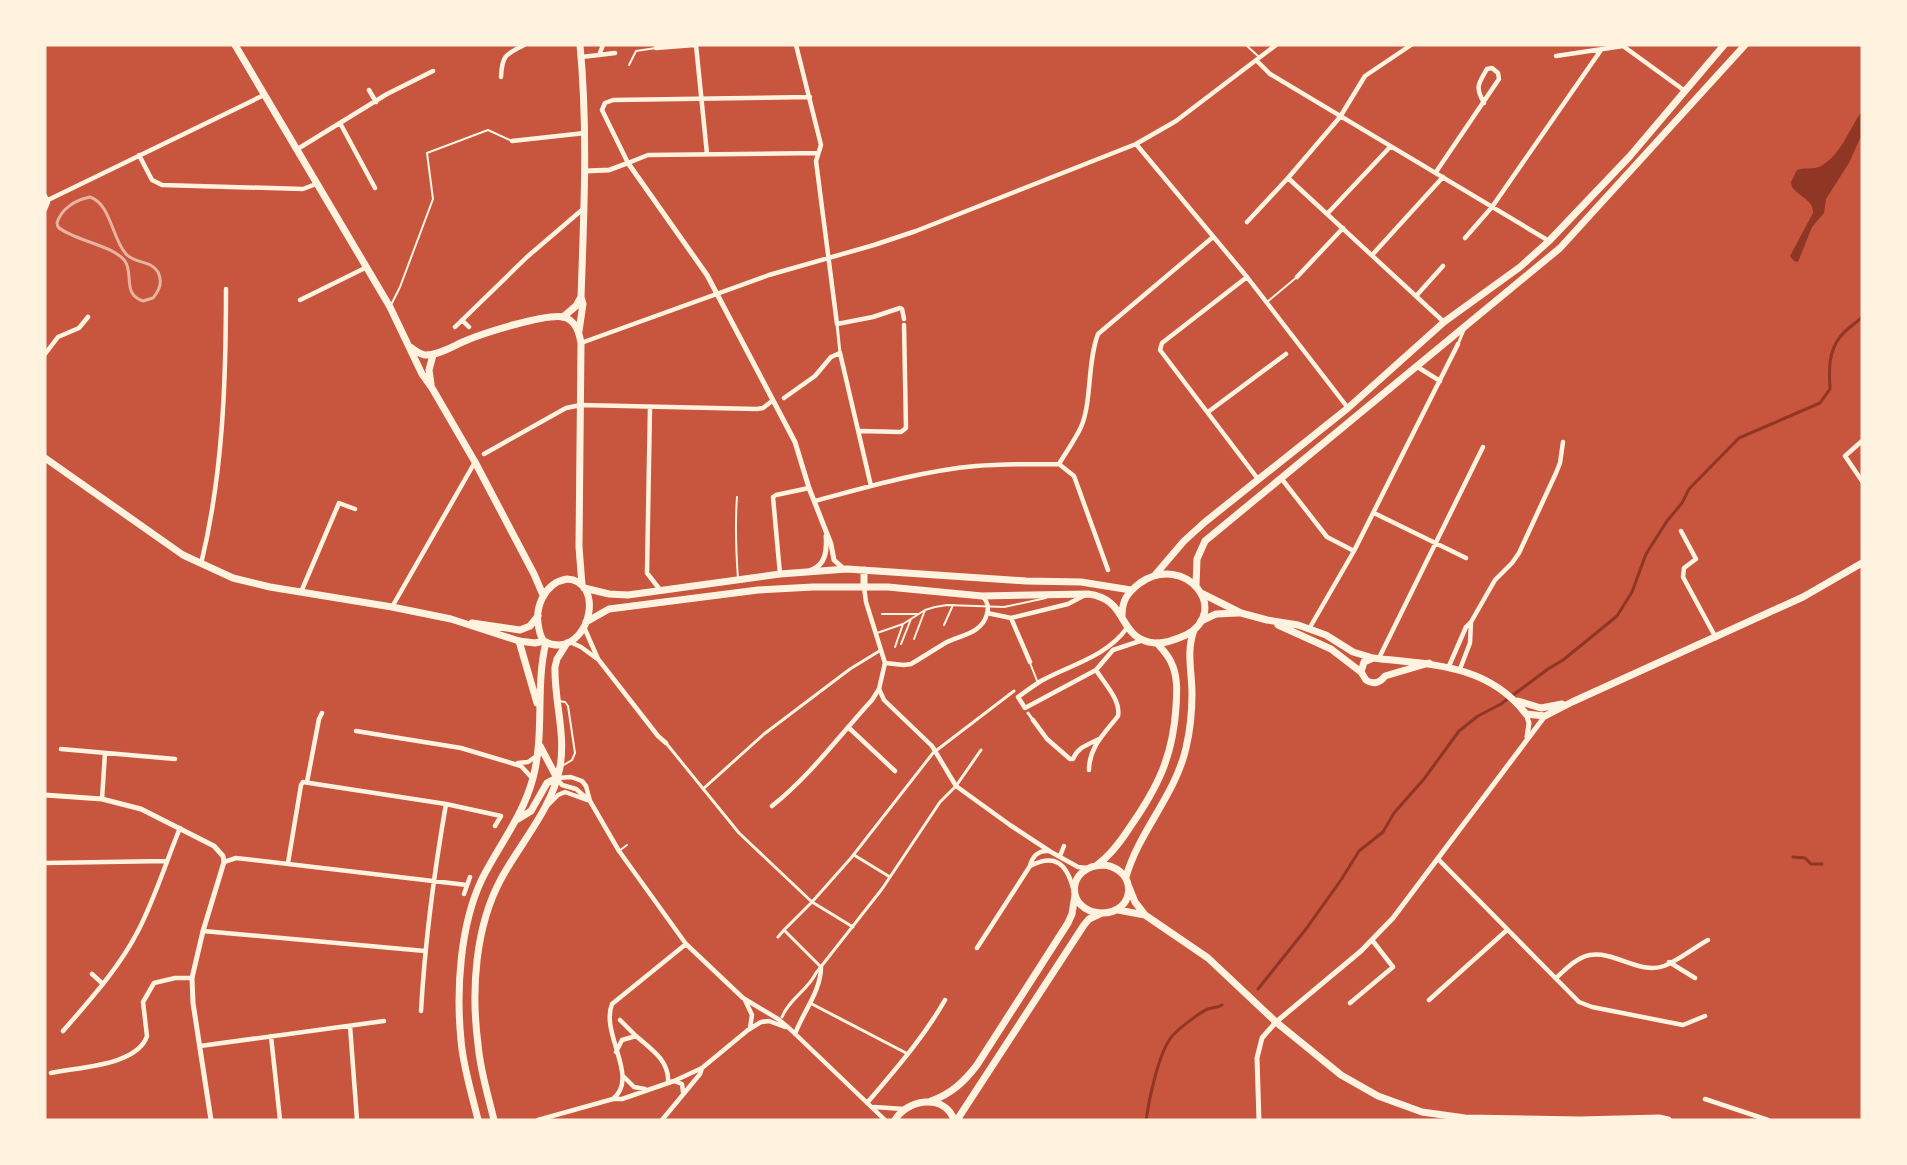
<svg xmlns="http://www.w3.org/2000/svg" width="1907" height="1165" font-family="'Titillium Web',sans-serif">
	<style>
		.water { fill: #8f3625 }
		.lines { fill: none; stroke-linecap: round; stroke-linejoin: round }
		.stream { stroke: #8f3625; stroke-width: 3 }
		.service { stroke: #fff3e0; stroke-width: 2 }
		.pedestrian { stroke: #fff3e0; stroke-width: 3 }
		.minor { stroke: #fff3e0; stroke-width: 4.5 }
		.tertiary { stroke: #fff3e0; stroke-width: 5 }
		.primary { stroke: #fff3e0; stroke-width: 7 }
		.trunk { stroke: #fff3e0; stroke-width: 7 }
		.rail { stroke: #e9b49f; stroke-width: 3 }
	</style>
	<rect width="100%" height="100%" fill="#c8553d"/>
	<path class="water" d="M 1862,111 L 1862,134 L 1849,163 L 1826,199 L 1824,213 L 1812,227 L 1798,262 L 1794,261 L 1790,256 L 1813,213 C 1814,200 1799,197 1792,187 L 1791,182 L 1797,170 C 1804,167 1813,170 1821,166 C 1841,155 1849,129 1862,111 Z"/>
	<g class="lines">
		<path class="stream" d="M 1793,857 L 1805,858 L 1811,864 L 1822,864
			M 1258,989 L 1306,929 L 1341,880 L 1359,851 L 1383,832 L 1394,813 L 1424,779 L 1459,731 L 1478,716 L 1501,704 L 1548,669 L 1563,660 L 1617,616 L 1632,592 L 1646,554 L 1667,521 L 1682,503 L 1689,489 L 1739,438 L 1820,403 L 1830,389 C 1829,371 1828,352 1840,337 C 1846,329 1855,324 1862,317
			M 1146,1120 C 1149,1099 1159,1049 1174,1034 C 1180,1028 1200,1012 1208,1009 C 1214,1007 1217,1008 1222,1005"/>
		<path class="service" d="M 1246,45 L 1259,57
			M 629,65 L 636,51 L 656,48
			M 1267,302 L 1297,277
			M 391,305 L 400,287 L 433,199 L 427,153 L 488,130 L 512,141
			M 737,497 C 735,524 736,551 738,579
			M 882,614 L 918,614
			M 944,625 L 953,605
			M 877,633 L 903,624 L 925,610 L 935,607 L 947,605 L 1004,607 L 1046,598
			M 914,639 L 925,610
			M 901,644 L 911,619
			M 895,647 L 903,624
			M 1030,663 L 1038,683
			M 558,701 L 565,702 L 568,706 L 575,753 L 572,760 L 562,766
			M 619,851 L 627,845"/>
		<path class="pedestrian" d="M 837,324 L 840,353
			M 1458,344 L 1464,330
			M 1028,713 L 1033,720
			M 666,743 L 739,833 L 812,902 L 853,927
			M 703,789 L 764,734 L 850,669 L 881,650
			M 854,855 L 890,877
			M 778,937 L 784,930
			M 821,967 L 784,930 L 812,902 L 851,858 L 933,753 L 1014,691
			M 810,1003 L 908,1054
			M 782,1017 C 789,999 808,990 816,973 L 882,889 L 940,802 L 956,786 L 981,750"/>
		<path class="minor" d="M 696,45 L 707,154
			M 796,45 L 821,145 L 816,161 L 837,324 L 873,317 L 900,308 L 902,309 L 904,319
			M 656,48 L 694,45
			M 599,55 L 615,53
			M 1556,56 L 1623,46 L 1685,91
			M 581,57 L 599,55 L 603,45
			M 1256,60 L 1270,74 L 1549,241
			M 501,77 C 502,55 506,54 524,45
			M 369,90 L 376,102
			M 810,97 L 613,100 L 605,103 L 602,110 L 628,163 L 648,155 L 818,153
			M 340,123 L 375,188
			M 512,141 L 585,133
			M 1136,144 L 1247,277 L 1348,408
			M 296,150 L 387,94 L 433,71
			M 139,155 L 152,180 L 162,185 L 303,189 L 316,184
			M 1436,172 L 1499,79 L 1498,73 L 1492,68 L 1487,69 C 1478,84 1475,87 1484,103
			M 1288,178 L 1444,322
			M 45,196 L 48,202 L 45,209
			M 48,200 L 264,95
			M 1327,214 L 1390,147
			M 1247,222 L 1288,178 L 1340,117 L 1365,76 L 1411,45
			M 1465,238 L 1492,207 L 1601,50
			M 1373,254 L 1443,177
			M 1247,277 L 1162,343 L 1160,350 L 1258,479
			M 1297,277 L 1343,228
			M 1417,295 L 1443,266
			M 300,300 L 365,268
			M 462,320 L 469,327
			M 455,327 L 527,257 L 583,209
			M 581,343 L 769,275 L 874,245 L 916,231 L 1136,144 L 1176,121 L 1276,45
			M 45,354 L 58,337 L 79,328 L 88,317
			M 1416,366 L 1440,381
			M 784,398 L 815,376 L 831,357 L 840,353 L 871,486
			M 650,407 L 647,573 L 661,591
			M 1208,412 L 1286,354
			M 860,431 L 901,432 L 906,428 L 904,325
			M 1862,441 L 1845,456 L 1862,481
			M 484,454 L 566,408 L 581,405 L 757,409 L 763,408 L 772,401
			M 1059,464 C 1066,452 1075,440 1081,427 C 1092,402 1087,363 1098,334 L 1213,237
			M 1059,464 L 1074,476 L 1108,570
			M 1281,478 L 1327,537 L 1354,551
			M 815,501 C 867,487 921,471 976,466 C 1003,464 1031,464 1059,464
			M 1374,513 L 1466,558
			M 1681,531 L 1696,559 L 1684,568 L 1683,577 L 1716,638
			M 201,564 C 223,474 226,381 226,289
			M 780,574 L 773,497 L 776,495 L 809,488
			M 864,587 L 866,602 L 885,663 L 879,689 L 884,700 L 932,746 L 956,786 L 1010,825 L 1051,852 L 1078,867 L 1087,868
			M 301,592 L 339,503 L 355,509
			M 392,607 L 475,462
			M 987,613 L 1011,618 L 1068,604 L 1085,595
			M 1011,618 L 1030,662
			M 584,627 L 598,659 L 658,736 L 666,743
			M 1127,628 C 1106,657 1070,665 1041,681 C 1033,686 1025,692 1018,697 L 1025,708 L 1096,670 L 1113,650 L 1143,640
			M 1309,629 L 1354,551 L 1458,344
			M 570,642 L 581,647 L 596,658
			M 1379,658 L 1483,447
			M 885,663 L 904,665 L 911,664 C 923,657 935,649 947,642 C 962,635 982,633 987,614 C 989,607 988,602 983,597
			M 1449,666 L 1466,627 L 1471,622 L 1495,580 L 1512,563 L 1519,553 L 1556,473 L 1560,463 L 1563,442
			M 1460,669 L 1470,643 L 1471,622
			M 1033,720 L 1047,739 L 1070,759 L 1073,759 C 1078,747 1087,745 1099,739
			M 848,727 L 895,771
			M 356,731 L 461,748 L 521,766 L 532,778
			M 61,749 L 175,759
			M 518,763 L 528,762 L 538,755
			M 1089,770 C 1089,747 1105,733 1118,716 C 1121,700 1104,683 1096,670
			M 307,782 L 319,719 L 322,713
			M 102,799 L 105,753
			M 590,801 L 576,789 L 562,785 L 557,778 L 571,777 L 582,781 L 586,786 L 590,801 L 619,851 L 686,944 L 743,998 L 778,1019 L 790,1029 L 885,1120
			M 548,805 L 558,795 L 565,792 L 587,800
			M 772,806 C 810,776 839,736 872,700 L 879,689
			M 1060,856 L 1064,846
			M 1438,859 L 1579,1002 L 1592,1007 L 1683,1025 L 1705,1016
			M 224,862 L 236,858 L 467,885
			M 45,863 L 166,861
			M 288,863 L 301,785 L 303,782 L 446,804 L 501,816 L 495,826
			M 1030,866 C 1054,854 1066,862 1073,888
			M 464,894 L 470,877
			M 203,931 L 425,951
			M 977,948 L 1030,866 C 1032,857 1038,850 1049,851
			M 1669,962 L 1695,978
			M 92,974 L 103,984
			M 1556,978 C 1565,970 1577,957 1590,955 C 1615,951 1640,975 1664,966 C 1678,961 1695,947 1708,940
			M 745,1000 L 752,1015 L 750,1028
			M 1429,1000 L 1507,930
			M 1350,1003 L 1393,967 L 1372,940
			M 421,1011 C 425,941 434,873 446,804
			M 620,1020 L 636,1036
			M 350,1026 L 357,1120
			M 63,1031 C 90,1000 119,968 138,931 C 155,898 166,862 180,828
			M 795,1034 C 803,1012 821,991 821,967
			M 271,1036 L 280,1120
			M 200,1046 L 384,1021
			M 616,1052 L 622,1040 L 636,1036 C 651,1049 670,1061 668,1083
			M 51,1073 C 78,1067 137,1066 147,1036 L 143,1002 L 154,983 L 175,978 L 192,978
			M 623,1076 L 634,1087 L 645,1089
			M 674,1081 L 682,1084 L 683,1092
			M 613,1099 C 640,1077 600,1034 612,1004 L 686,944
			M 1705,1099 L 1768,1120
			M 867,1103 C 895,1070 924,1037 945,1000
			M 874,1107 L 904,1109
			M 538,1120 L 613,1099 L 622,1099 L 674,1081 L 702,1068 L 748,1030 L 761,1022 L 769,1021 L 785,1027
			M 662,1120 L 700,1074 L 702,1068"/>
		<path class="tertiary" d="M 586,171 L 609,170 L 628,163 L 707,275 L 795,442 L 809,488 L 831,544 L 834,560 L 844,569
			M 811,570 C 826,565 827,550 826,536
			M 1526,714 L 1529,723 L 1527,737
			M 45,795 L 102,799 L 141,809 L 214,846 L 223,856 L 224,862 L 203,931 L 192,978 L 193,1003 L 211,1120
			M 1259,1120 L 1257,1058 L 1262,1038 L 1276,1022 L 1361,951 L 1393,918 L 1545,716"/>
		<path class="primary" d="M 563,317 L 576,306 L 581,297
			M 579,331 L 583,304 L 581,297 C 584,213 588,129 580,45
			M 1203,594 L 1241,613 L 1267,620 L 1298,625 L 1326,635 L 1353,652 L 1373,658
			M 1201,621 L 1216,614 L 1238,613
			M 1278,625 L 1331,649 L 1361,672
			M 1429,663 L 1385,676 C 1380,683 1373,685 1366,680 L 1361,672 L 1364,662 L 1373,658 C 1430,665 1487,663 1526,714 L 1545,716 L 1572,702 L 1803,597 L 1862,563
			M 1518,701 L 1541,708 L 1562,704"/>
		<path class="trunk" d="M 235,45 L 390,307 L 422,374 L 432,388 L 475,462 L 534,574 L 543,595
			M 410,347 C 415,350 420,355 426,355 C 439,355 453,346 465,341 C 483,333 547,313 564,317 C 576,321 579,332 581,343 L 579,547 L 582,585
			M 431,384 L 429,370 L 433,355
			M 45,458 L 183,555 L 233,578 L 270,587 L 392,607 L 451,619 L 519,641 L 535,643 L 544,641
			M 864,570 L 864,587
			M 1155,575 L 1184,541 L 1205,522 L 1348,408 L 1444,322 L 1520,267 L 1549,241 L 1630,156 L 1724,45
			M 567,579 C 603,581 592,643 559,645 C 554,645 549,644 545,642 C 541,639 540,634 539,629 C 534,608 544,583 567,579 Z
			M 1196,585 L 1197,559 L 1205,541 L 1560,248 L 1745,45
			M 584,588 L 609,594 L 628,595 L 780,574 L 847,569 L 1026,581 L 1081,582 L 1131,590
			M 586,622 L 609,609 L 758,590 L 813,587 L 888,587 L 982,596 L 1088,594 C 1130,599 1116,639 1155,643 C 1165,644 1177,639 1186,635 C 1232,610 1185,552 1140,583 C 1127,593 1122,600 1122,617
			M 472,623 L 520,630 L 530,626 L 538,616
			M 519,641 L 537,703
			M 540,746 L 557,778
			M 518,819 L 531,811 L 547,783 L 557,778
			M 1097,865 C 1111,855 1121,841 1130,827 C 1158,787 1173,756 1176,707 C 1177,692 1178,676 1171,662 C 1168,655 1162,649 1157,643
			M 1105,865 C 1139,871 1135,914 1101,913 C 1066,912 1064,865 1105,865 Z
			M 1126,877 C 1139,831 1175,796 1186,748 C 1190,731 1192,712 1192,694 C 1192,671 1186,652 1194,630
			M 1129,887 L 1135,902 L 1145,915 L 1208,958 L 1276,1022 L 1341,1075 L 1378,1096 L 1422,1112 L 1465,1118 L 1580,1120 L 1659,1118 L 1668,1120
			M 1118,910 L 1145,915
			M 931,1101 C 951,1094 964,1082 977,1065 L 1068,923 L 1072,914 L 1075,895
			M 478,1120 C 472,1094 463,1067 461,1040 C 456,990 460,925 482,879 C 499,845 523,816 533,778 C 545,733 535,687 546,642
			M 494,1120 C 488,1095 480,1070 478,1044 C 471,991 475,927 501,879 C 521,842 552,809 560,767 C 566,733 554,700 555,667 L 557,659 L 567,643
			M 895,1120 C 907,1099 945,1093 954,1120
			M 957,1120 L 1084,925 L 1089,919 L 1102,913"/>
		<path class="rail" d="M 90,197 C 111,204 112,239 126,254 C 135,264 151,260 158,272 C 163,282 160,290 153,298 L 143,301 C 122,294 134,275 125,261 C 113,245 74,241 58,227 L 57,223 C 61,209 75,200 90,197 Z"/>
	</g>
	<rect width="1907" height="1165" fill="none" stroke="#fff3e0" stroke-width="93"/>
</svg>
